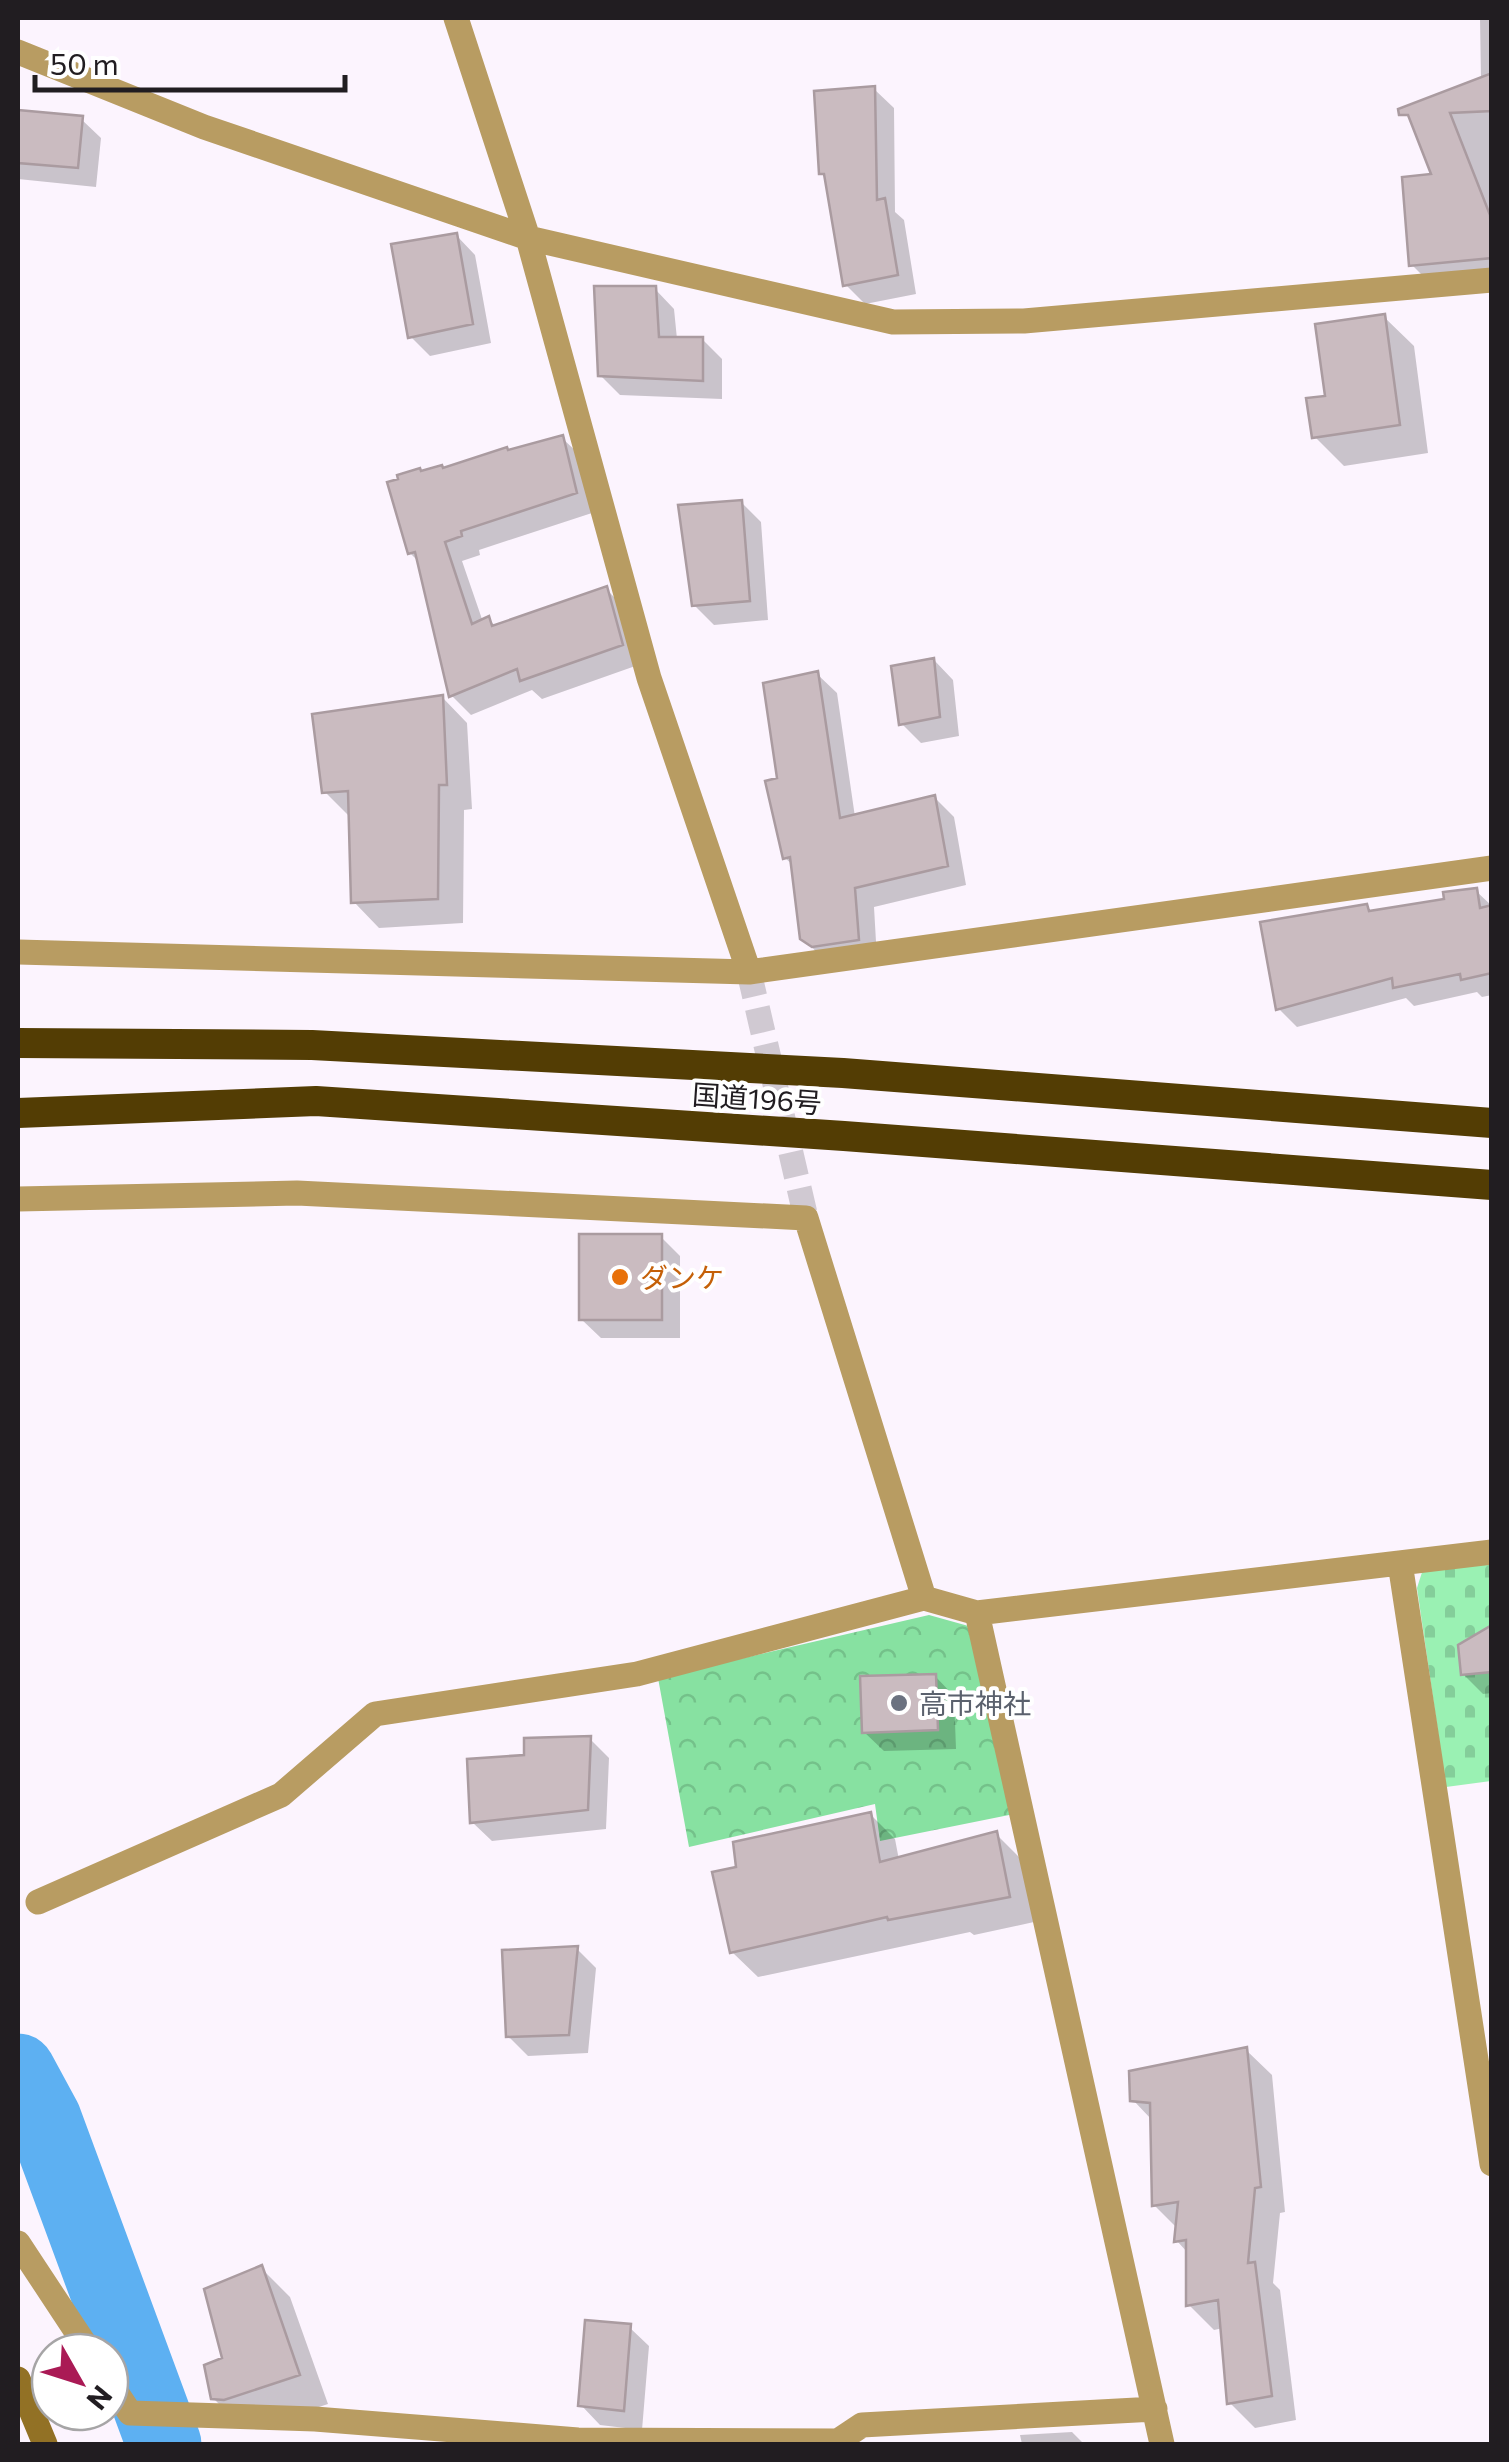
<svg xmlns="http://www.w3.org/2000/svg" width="1509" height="2462" font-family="Commissioner,'Noto Sans JP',sans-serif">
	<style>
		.forest { fill: url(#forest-crowns) }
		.cemetery { fill: url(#cemetery-stones) }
		.shadow { fill: #0003 }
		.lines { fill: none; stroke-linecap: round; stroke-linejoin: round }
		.river { stroke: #5db0f2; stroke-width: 75 }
		.building { fill: #cabbc0; stroke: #aa9ba0; stroke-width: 2.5 }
		.street-tunnel { stroke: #d0c9d2; stroke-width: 25; stroke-dasharray: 25 12; stroke-linecap: butt }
		.street { stroke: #b89c62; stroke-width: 25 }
		.secondary { stroke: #927125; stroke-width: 25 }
		.highway { stroke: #533d04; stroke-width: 30 }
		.food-dot { fill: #e8710a; stroke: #fff; stroke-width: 4 }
		.worship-dot { fill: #6b7280; stroke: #fff; stroke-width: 4 }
		.labels { text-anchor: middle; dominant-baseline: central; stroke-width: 8; stroke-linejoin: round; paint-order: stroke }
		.street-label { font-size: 28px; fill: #211d21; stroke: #fff }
		.food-label { font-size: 28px; fill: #c56008; stroke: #fff; text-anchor: start }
		.worship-label { font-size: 28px; fill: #5b616d; stroke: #fff; text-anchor: start }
	</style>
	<defs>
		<pattern id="forest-crowns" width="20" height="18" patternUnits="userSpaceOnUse" patternTransform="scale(2.5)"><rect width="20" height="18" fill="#87e1a1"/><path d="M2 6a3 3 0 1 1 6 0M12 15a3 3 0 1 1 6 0" fill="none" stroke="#74c18a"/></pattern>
		<pattern id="cemetery-stones" width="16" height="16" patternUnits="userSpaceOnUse" patternTransform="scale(2.5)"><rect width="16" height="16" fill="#9af1b3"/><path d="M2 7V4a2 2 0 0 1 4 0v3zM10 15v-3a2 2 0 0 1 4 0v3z" fill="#84ce9a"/></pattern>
	</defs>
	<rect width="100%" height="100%" fill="#fcf4fe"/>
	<path class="forest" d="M 929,1615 L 972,1627 L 1014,1814 L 880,1841 L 875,1804 L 689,1847 L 658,1678 Z"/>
	<path class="cemetery" d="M 1491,1562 L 1491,1781 L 1446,1787 L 1417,1588 L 1423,1569 Z"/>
	<path class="shadow" d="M 1480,18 L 1492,18 L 1492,286 L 1438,291 L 1412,265 L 1435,177 L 1408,108 L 1481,80 Z
		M 874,89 L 894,108 L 895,212 L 904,220 L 916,294 L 865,304 L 845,284 L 828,180 L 821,173 Z
		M 18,113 L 81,119 L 101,138 L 96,187 L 18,179 Z
		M 456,235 L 475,255 L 491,343 L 430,356 L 411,337 Z
		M 655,289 L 674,309 L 677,339 L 702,339 L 722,359 L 722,399 L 620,395 L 600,375 Z
		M 1384,317 L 1414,346 L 1428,453 L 1344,466 L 1315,437 L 1328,398 Z
		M 562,438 L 582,457 L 595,512 L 479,550 L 480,555 L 462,561 L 483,622 L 489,619 L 497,628 L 606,589 L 626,609 L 641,664 L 542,699 L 532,690 L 471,715 L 452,696 L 420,563 L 410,553 L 422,474 Z
		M 742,503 L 761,522 L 768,620 L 714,625 L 694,605 Z
		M 934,660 L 953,680 L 959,736 L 921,743 L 901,723 Z
		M 817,674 L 837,693 L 855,817 L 935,798 L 954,817 L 966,885 L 874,907 L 877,959 L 823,958 L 802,938 L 793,865 L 785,858 L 780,780 Z
		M 442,697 L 467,723 L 472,809 L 464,810 L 463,923 L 379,928 L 354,902 L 351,818 L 325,792 Z
		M 1476,891 L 1492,906 L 1492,995 L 1482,997 L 1477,992 L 1414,1006 L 1406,998 L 1297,1027 L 1279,1009 L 1367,907 L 1373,913 L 1447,901 Z
		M 661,1237 L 680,1256 L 680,1338 L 601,1338 L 581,1319 Z
		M 1492,1628 L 1492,1693 L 1483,1694 L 1463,1674 Z
		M 935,1676 L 954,1696 L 956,1749 L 884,1751 L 864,1732 Z
		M 590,1739 L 609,1758 L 606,1829 L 492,1841 L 472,1822 L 526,1758 Z
		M 870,1814 L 895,1839 L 899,1860 L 996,1834 L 1021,1859 L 1034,1922 L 974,1935 L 970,1932 L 758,1977 L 732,1952 L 738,1869 Z
		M 577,1949 L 596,1968 L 588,2053 L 528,2056 L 508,2036 Z
		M 1246,2050 L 1272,2075 L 1285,2212 L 1280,2213 L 1273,2283 L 1280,2290 L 1296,2420 L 1255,2428 L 1229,2402 L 1223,2328 L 1214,2330 L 1189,2305 L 1188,2253 L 1177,2241 L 1178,2229 L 1154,2205 L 1152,2120 L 1133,2100 Z
		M 261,2268 L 290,2297 L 328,2404 L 255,2428 L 243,2428 L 213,2398 L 225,2359 Z
		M 629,2327 L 649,2346 L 642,2430 L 600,2425 L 581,2405 Z
		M 1072,2432 L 1084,2444 L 1022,2444 L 1020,2435 Z"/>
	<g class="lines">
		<path class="river" d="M 18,2071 L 44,2119 L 164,2444"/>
	</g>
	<path class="building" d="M 1492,73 L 1492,111 L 1450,113 L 1490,215 L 1492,258 L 1409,266 L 1402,177 L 1431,174 L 1408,115 L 1399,115 L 1398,109 Z
		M 875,86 L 877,200 L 885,198 L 898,275 L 843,286 L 824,174 L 819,174 L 814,91 Z
		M 18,110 L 83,116 L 78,168 L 18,163 Z
		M 457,233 L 473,324 L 408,338 L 391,244 Z
		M 594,286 L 656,286 L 659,337 L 703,337 L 703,381 L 598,376 Z
		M 1385,314 L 1400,425 L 1312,438 L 1306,398 L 1325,396 L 1315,324 Z
		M 563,435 L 577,493 L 461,531 L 462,536 L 445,542 L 472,624 L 489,616 L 492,626 L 607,586 L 623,645 L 520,681 L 517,669 L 449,697 L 415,552 L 408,554 L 387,482 L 398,479 L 397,475 L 420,468 L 421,471 L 442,465 L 443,468 L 507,447 L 508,450 Z
		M 742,500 L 750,601 L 692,606 L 678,505 Z
		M 934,658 L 940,717 L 899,725 L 891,666 Z
		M 818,671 L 840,818 L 935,795 L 948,866 L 855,888 L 859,940 L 812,947 L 800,939 L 790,857 L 783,859 L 765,781 L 777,778 L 763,683 Z
		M 443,695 L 447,785 L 439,785 L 438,899 L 351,903 L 348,791 L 322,793 L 312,714 Z
		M 1477,888 L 1480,908 L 1492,905 L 1492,973 L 1461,980 L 1460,974 L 1393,988 L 1392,978 L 1276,1010 L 1260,922 L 1367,904 L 1369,911 L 1444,899 L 1443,892 Z
		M 579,1234 L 662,1234 L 662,1320 L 579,1320 Z
		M 1492,1625 L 1492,1672 L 1461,1675 L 1458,1645 Z
		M 936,1674 L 938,1730 L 862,1733 L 860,1676 Z
		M 591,1736 L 588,1810 L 470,1823 L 467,1759 L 524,1755 L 524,1738 Z
		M 871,1812 L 880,1862 L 997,1831 L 1010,1897 L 888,1920 L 887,1917 L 730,1953 L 712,1872 L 736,1867 L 733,1842 Z
		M 578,1946 L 569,2035 L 506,2037 L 502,1950 Z
		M 1247,2047 L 1261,2187 L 1255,2188 L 1248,2263 L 1255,2262 L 1272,2396 L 1227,2404 L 1218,2300 L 1186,2306 L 1186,2240 L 1174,2242 L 1178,2202 L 1152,2206 L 1150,2103 L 1130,2101 L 1129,2071 Z
		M 262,2265 L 300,2375 L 224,2400 L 211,2399 L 204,2365 L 222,2358 L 204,2289 Z
		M 585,2320 L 631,2324 L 624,2411 L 578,2406 Z"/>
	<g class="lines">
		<path class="street-tunnel" d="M 749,972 L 806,1218"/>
		<path class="street" d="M 456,18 L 528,238 L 649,678 L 749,972
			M 18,52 L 204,127 L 528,238 L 893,322 L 1024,321 L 1492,280
			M 18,952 L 749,972 L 1492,868
			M 18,1199 L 297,1193 L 806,1218 L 924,1598 L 977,1613 L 1492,1552
			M 1400,1563 L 1492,2164
			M 977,1613 L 1162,2444
			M 38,1902 L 281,1795 L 375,1714 L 637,1674 L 924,1598
			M 18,2243 L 90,2352
			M 110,2383 L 130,2413 L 315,2419 L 578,2440 L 838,2441 L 862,2425 L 1155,2409"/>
		<path class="secondary" d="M 18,2379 L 45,2444"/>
		<path class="highway" d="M 18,1043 L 312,1045 L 843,1073 L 1492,1123
			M 18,1113 L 316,1101 L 844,1136 L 1492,1185"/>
	</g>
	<circle class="food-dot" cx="620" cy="1277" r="10"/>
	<circle class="worship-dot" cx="899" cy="1703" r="10"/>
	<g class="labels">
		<g class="street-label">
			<text transform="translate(757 1098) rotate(4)">国道196号</text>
		</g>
		<g class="food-label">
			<text x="640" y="1277">ダンケ</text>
		</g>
		<g class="worship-label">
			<text x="919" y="1703">高市神社</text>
		</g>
	</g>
	<rect width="1509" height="2462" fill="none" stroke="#211d21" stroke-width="40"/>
	<g transform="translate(80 2382) rotate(129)"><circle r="48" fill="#ffffff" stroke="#a6a5a6" stroke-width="2.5"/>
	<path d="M0-8L18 38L0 25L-18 38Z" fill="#aa1a55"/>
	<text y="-15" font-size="28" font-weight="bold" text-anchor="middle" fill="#211d21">N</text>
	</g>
	<path d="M35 75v15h310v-15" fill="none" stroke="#211d21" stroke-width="5"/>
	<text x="50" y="75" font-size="30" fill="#211d21" stroke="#ffffff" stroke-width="8" paint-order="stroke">50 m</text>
</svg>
